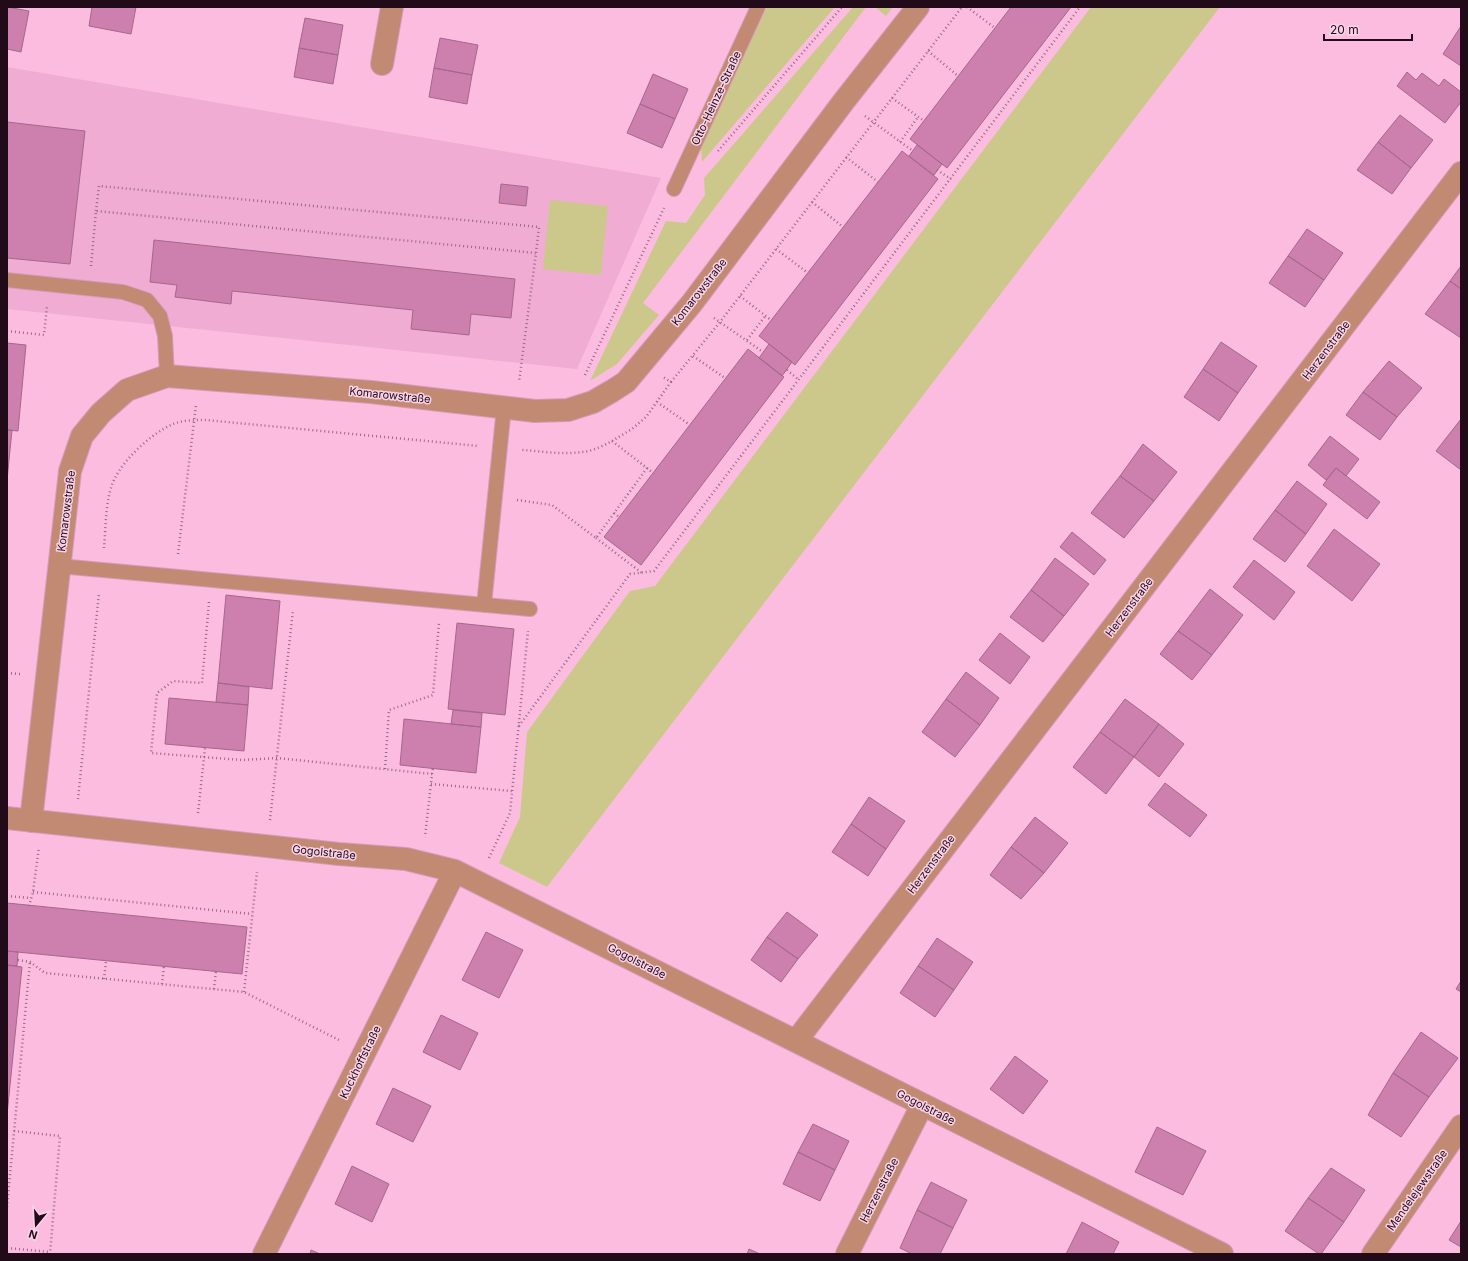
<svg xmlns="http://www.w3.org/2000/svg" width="1468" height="1261" font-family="Inter,sans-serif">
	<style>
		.built { fill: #f0acd2 }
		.green { fill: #ccc88c }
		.building { fill: #cd7fad; stroke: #a3698b }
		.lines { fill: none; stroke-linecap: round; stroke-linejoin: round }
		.lane-casing { stroke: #d59cbc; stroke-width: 16 }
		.street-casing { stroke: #d59cbc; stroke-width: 24 }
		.path { stroke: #986b84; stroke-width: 2.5; stroke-dasharray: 1 3; stroke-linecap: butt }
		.lane { stroke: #c28a72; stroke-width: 14 }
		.street { stroke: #c28a72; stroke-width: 22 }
		.labels { text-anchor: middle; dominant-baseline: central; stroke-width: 3; stroke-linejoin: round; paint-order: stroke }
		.street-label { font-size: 11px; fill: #210b18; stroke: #fad3e8 }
	</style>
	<rect width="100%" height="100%" fill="#fcbce0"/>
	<path class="built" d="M 7,67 L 661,178 L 577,369 L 7,309 Z"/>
	<path class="green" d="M 767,7 L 835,7 L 702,162 L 701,145 Z
		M 853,7 L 866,7 L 643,303 L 659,315 L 617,364 L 590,381 L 666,221 L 686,223 L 705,195 L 704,178 Z
		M 875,7 L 893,7 L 886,16 Z
		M 1091,7 L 1220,7 L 547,887 L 499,863 L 520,817 L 527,732 L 630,591 L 655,586 Z
		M 550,200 L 608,206 L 601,275 L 543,269 Z"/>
	<path class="building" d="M 7,7 L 29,11 L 21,52 L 7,49 Z
		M 92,7 L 136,7 L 131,34 L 89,26 Z
		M 1011,7 L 1071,7 L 947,168 L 910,139 Z
		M 305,18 L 343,25 L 338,55 L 299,48 Z
		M 1461,26 L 1461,66 L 1443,54 Z
		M 440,38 L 478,45 L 472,75 L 434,68 Z
		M 299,48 L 338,55 L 333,84 L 294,77 Z
		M 434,68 L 472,75 L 467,104 L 429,97 Z
		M 1407,72 L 1416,80 L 1422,73 L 1439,86 L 1444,79 L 1461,92 L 1461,102 L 1445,123 L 1397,86 Z
		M 653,74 L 688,89 L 675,119 L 640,104 Z
		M 640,104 L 675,119 L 662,148 L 627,133 Z
		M 1400,115 L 1433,140 L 1411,168 L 1378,142 Z
		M 7,122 L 85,131 L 70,264 L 7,258 Z
		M 1378,142 L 1411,168 L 1392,194 L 1357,170 Z
		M 917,145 L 942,164 L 934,175 L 909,156 Z
		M 902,151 L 938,179 L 795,365 L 759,336 Z
		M 501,184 L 528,187 L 526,206 L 499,203 Z
		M 1307,229 L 1343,253 L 1324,280 L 1288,256 Z
		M 154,240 L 515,279 L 511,318 L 471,314 L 469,335 L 411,329 L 413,310 L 232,291 L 231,304 L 175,297 L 177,285 L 150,282 Z
		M 1288,256 L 1324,280 L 1305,307 L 1269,283 Z
		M 1461,266 L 1461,289 L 1450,281 Z
		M 1450,281 L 1461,289 L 1461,338 L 1425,314 Z
		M 1221,342 L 1257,366 L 1238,393 L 1203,369 Z
		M 7,343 L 26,345 L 18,431 L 7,430 Z
		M 769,344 L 792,362 L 782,376 L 759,358 Z
		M 748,349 L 784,377 L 641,565 L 604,537 Z
		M 1389,361 L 1422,388 L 1397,417 L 1363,392 Z
		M 1203,369 L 1238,393 L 1219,421 L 1184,397 Z
		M 1363,392 L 1397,417 L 1380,440 L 1346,415 Z
		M 1461,419 L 1461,470 L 1436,451 Z
		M 7,430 L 12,430 L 7,480 Z
		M 1330,436 L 1359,459 L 1346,476 L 1336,468 L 1326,480 L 1308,465 Z
		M 1143,444 L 1177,472 L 1154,501 L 1120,476 Z
		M 1336,468 L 1380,502 L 1367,519 L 1323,485 Z
		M 1120,476 L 1154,501 L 1124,538 L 1091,513 Z
		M 1297,481 L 1327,504 L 1306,534 L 1275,510 Z
		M 1275,510 L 1306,534 L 1285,562 L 1253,539 Z
		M 1334,529 L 1380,564 L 1352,601 L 1307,566 Z
		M 1072,532 L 1106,560 L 1094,575 L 1060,547 Z
		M 1055,558 L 1089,584 L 1064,616 L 1031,590 Z
		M 1254,560 L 1295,592 L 1274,620 L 1233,587 Z
		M 1210,589 L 1243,615 L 1212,655 L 1178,631 Z
		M 1031,590 L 1064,616 L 1043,642 L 1010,617 Z
		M 226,595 L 280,601 L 272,689 L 218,683 Z
		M 457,623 L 514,629 L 505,715 L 448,709 Z
		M 1178,631 L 1212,655 L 1192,680 L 1160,654 Z
		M 1000,633 L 1030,657 L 1010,684 L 979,660 Z
		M 966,672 L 999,698 L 980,725 L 946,699 Z
		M 218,683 L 249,687 L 248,705 L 216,702 Z
		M 169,698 L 248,705 L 244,751 L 165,744 Z
		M 946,699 L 980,725 L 955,757 L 922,732 Z
		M 1125,699 L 1159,724 L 1134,757 L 1100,732 Z
		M 453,710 L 482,713 L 481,727 L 451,724 Z
		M 404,719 L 481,727 L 476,773 L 400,765 Z
		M 1159,724 L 1184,744 L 1159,777 L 1134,757 Z
		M 1100,732 L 1134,757 L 1106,794 L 1073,767 Z
		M 1165,783 L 1207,815 L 1190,837 L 1148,805 Z
		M 869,797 L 905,821 L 886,849 L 851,824 Z
		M 1035,817 L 1068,843 L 1044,873 L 1011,847 Z
		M 851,824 L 886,849 L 868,876 L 832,852 Z
		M 1011,847 L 1044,873 L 1021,899 L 990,875 Z
		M 7,903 L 247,927 L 242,974 L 7,951 Z
		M 787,912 L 818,935 L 798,959 L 767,937 Z
		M 486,932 L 523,950 L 499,998 L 462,980 Z
		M 767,937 L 798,959 L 781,982 L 751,960 Z
		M 937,938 L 973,962 L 954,990 L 918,966 Z
		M 7,951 L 18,952 L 17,966 L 7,965 Z
		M 7,965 L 22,967 L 7,1115 Z
		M 918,966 L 954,990 L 935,1017 L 900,993 Z
		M 1461,981 L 1461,992 L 1456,989 Z
		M 441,1015 L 478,1033 L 460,1070 L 423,1052 Z
		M 1421,1032 L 1458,1058 L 1429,1097 L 1393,1073 Z
		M 1015,1056 L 1048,1081 L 1023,1114 L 990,1089 Z
		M 1393,1073 L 1429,1097 L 1401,1137 L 1368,1115 Z
		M 393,1088 L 431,1106 L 413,1142 L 376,1124 Z
		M 813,1124 L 849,1141 L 835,1170 L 798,1152 Z
		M 1157,1127 L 1206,1151 L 1183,1195 L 1135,1172 Z
		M 798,1152 L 835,1170 L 820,1201 L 783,1184 Z
		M 352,1166 L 389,1184 L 372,1222 L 335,1204 Z
		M 1331,1168 L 1365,1190 L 1344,1222 L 1308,1198 Z
		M 931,1182 L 967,1200 L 953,1228 L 917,1210 Z
		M 1308,1198 L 1344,1222 L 1321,1254 L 1319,1254 L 1285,1231 Z
		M 917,1210 L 953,1228 L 940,1254 L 912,1254 L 900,1248 Z
		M 1461,1221 L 1461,1247 L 1449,1240 Z
		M 1082,1222 L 1119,1242 L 1113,1254 L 1066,1254 Z
		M 749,1249 L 760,1254 L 747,1254 Z
		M 311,1250 L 320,1254 L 310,1254 Z"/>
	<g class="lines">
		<defs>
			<path id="lane" d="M 674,189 L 758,7
				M 7,280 L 123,292 L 147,300 L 160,316 L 165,336 L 167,376
				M 59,566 L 530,609
				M 484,605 L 504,407"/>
			<path id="street" d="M 382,64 L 392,7
				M 7,818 L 339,854 L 406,859 L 455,871 L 1222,1254
				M 31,821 L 70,471 L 82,436 L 101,413 L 127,390 L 167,376 L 371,392 L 535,411 L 568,410 L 593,402 L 612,391 L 626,382 L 692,303 L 844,101 L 918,7
				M 796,1041 L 1461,173
				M 264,1254 L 455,871
				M 847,1254 L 922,1105
				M 1373,1254 L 1461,1126"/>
		</defs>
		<use href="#lane" class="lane-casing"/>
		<use href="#street" class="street-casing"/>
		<path class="path" d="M 967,7 L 995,28
			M 928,51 L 958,76
			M 892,98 L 924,121
			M 865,116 L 913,151
			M 900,142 L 918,117
			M 718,151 L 842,7
			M 846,157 L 878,182
			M 937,170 L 951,179
			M 812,202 L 843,227
			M 96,211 L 99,186 L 539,227 L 536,253
			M 776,249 L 808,273
			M 91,266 L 96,211 L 536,253 L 519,382
			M 740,296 L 771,320
			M 714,318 L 763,352
			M 7,331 L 44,335 L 47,306
			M 747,340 L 766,315
			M 693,356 L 725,378
			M 787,370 L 799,380
			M 585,375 L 664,208
			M 671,382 L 720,322 L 962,7
			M 657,402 L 690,425
			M 612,441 L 632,429 L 646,417 L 671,382 L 663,377
			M 647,468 L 653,473
			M 517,500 L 552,505 L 596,538 L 647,468 L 612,441 C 603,446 593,451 582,452 C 562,455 541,451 522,450
			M 614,513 L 619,517
			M 596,538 L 642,573
			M 104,548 C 106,527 105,497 115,478 C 125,458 152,433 173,424 C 183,420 195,420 206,420 L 479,446
			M 178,554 L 196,405
			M 209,602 L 202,683 L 173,681 L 157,693 L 151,753 L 242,760 L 277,758 L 432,774 L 425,837
			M 7,673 L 20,674
			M 519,726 L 630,574 L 654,571 L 1080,7
			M 385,769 L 389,710 L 433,695 L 439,623
			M 432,774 L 433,768
			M 431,784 L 512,791
			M 78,799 L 99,593
			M 198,813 L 205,748
			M 270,820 L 293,610
			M 489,858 L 510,813 L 528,631
			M 33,892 L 252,914
			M 7,896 L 31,898
			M 29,906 L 33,892 L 39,847
			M 18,960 L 30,962 L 45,973 L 244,992 L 341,1041
			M 104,979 L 106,961
			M 162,984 L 164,966
			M 214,989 L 216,971
			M 244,992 L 257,872
			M 14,1131 L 60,1136 L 50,1254
			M 7,1207 L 30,962
			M 7,1248 L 50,1252"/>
		<use href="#lane" class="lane"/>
		<use href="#street" class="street"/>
	</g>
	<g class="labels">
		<g class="street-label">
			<text transform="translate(716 98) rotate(-65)">Otto-Heinze-Straße</text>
			<text transform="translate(699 292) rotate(-52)">Komarowstraße</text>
			<text transform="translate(1326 350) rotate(-53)">Herzenstraße</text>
			<text transform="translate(390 395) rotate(6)">Komarowstraße</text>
			<text transform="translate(66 511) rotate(-83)">Komarowstraße</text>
			<text transform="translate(1129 607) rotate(-53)">Herzenstraße</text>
			<text transform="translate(324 852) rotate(6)">Gogolstraße</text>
			<text transform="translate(931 864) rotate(-53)">Herzenstraße</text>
			<text transform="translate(637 961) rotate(27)">Gogolstraße</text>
			<text transform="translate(360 1062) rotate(-64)">Kuckhoffstraße</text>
			<text transform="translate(926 1107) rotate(27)">Gogolstraße</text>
			<text transform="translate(879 1190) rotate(-63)">Herzenstraße</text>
			<text transform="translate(1417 1190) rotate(-55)">Mendelejewstraße</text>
		</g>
	</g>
	<rect width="1468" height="1261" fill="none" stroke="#210b18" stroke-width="16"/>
	<g transform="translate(36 1225) rotate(198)" stroke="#fad3e8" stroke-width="3" paint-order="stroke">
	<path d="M0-3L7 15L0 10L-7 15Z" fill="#210b18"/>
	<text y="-6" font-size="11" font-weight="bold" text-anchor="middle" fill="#210b18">N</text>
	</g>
	<path d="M1324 34v6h88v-6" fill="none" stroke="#210b18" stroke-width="2"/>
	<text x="1330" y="34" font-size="12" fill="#210b18" stroke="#fad3e8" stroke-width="3" paint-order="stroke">20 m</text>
</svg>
